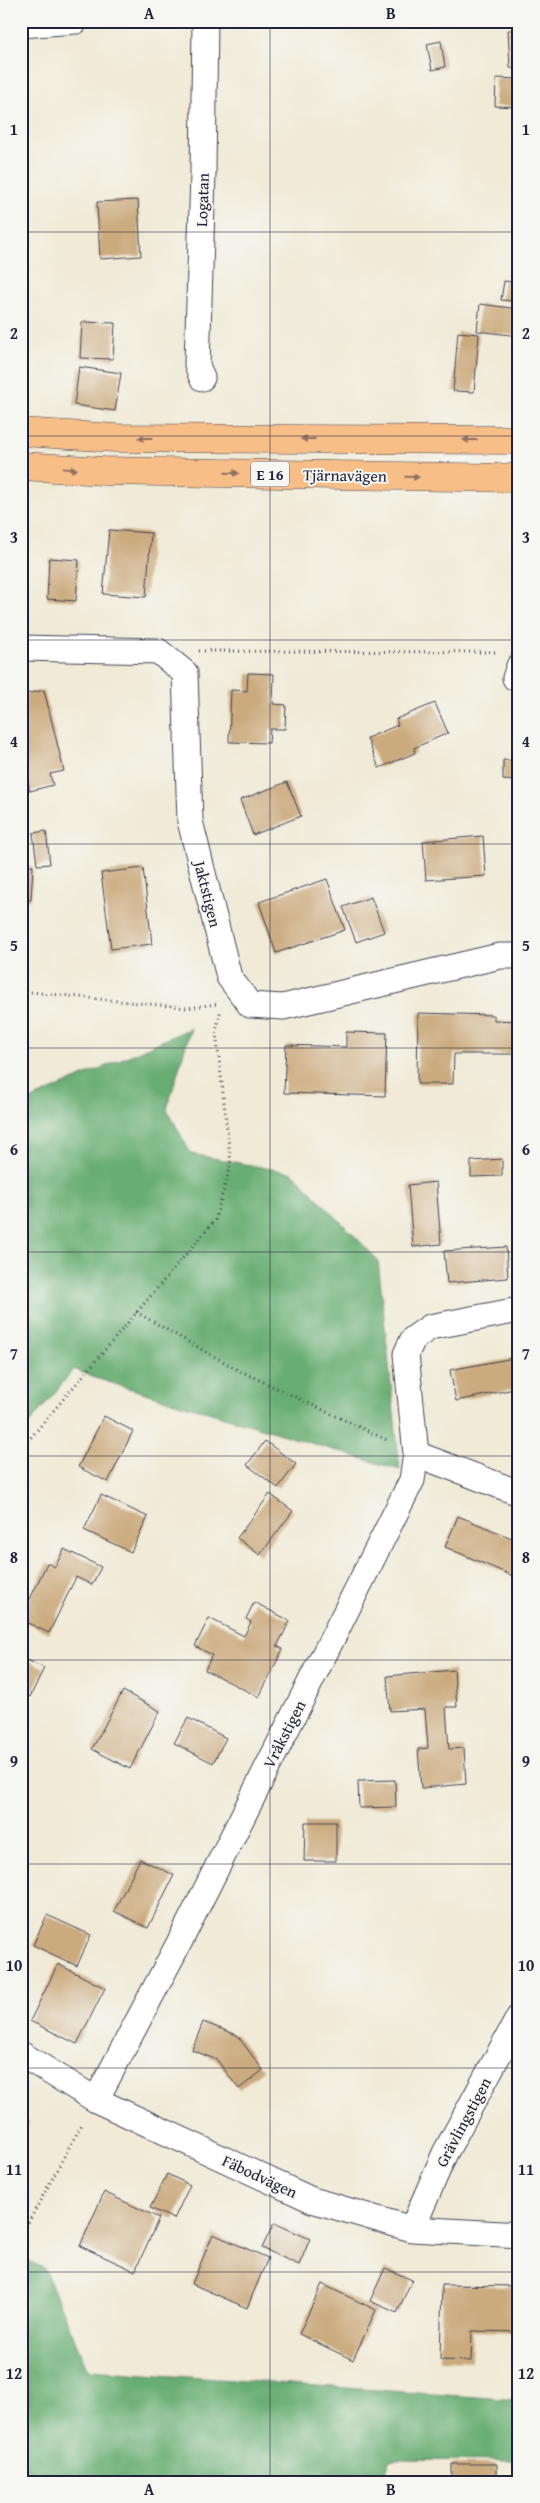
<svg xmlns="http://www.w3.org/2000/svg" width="540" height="2503" font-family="'Gentium Book Plus',serif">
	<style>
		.forest { fill: #67ad72; stroke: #446856 }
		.building { fill: #cbaa7e }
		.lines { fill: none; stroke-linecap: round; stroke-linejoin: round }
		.street-casing { stroke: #414052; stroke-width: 27 }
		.highway-casing { stroke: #414052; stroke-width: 29 }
		.path { stroke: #414052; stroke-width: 3; stroke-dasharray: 1 4; stroke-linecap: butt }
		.street { stroke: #fff; stroke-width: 25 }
		.highway { stroke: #f7be88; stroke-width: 28 }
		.oneway { fill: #8c7062 }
		.grid { fill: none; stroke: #22223b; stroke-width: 1; stroke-opacity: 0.55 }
		.labels { text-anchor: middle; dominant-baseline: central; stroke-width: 4; stroke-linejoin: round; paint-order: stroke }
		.shield { fill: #f6f6f2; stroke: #626272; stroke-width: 1 }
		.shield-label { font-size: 15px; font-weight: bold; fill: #22223b }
		.street-label { font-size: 16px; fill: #22223b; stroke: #f6f6f2 }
		.neatline { fill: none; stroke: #22223b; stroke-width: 2 }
		.grid-label { font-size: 16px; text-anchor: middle; font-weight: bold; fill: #22223b }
	</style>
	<rect width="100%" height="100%" fill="#f6f6f2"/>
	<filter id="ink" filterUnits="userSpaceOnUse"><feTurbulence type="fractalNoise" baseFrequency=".02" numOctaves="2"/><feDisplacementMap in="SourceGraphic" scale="10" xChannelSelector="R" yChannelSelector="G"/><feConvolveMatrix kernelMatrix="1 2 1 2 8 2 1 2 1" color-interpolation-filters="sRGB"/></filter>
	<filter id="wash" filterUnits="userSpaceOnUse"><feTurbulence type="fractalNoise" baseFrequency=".0096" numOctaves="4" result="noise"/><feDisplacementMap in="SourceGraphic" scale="20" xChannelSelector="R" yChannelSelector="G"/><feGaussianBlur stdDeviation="1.12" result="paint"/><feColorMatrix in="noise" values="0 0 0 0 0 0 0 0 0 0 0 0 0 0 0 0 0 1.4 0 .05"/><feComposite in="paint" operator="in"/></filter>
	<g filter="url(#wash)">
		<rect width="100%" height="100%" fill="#f0ead6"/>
		<path class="forest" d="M 191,1028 L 167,1109 L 191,1154 L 293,1173 L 378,1260 L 400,1470 L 95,1378 L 74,1369 L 21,1434 L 21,1104 Z
			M 21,2258 L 44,2268 L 88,2370 L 519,2400 L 519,2461 L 389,2460 L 386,2482 L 21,2482 Z"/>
		<g id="blocks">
			<path class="building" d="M 508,30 L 519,30 L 519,68 L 510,68 Z
				M 441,41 L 445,67 L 432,70 L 427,44 Z
				M 496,78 L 519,79 L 519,107 L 495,106 Z
				M 138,200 L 141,256 L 100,259 L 97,202 Z
				M 504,281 L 519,283 L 519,302 L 501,300 Z
				M 480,304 L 519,309 L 519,336 L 477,331 Z
				M 82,322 L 115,323 L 113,359 L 80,358 Z
				M 458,332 L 479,334 L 474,392 L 453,391 Z
				M 79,367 L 121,373 L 115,411 L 74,405 Z
				M 109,530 L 151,533 L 146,597 L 103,594 Z
				M 49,558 L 79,560 L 76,601 L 47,599 Z
				M 248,673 L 274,674 L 273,704 L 286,705 L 285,729 L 270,729 L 269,743 L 229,742 L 231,690 L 247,691 Z
				M 44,690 L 64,771 L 50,774 L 53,785 L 30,791 L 26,774 L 21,776 L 21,695 Z
				M 435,703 L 448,733 L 414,748 L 415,753 L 379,768 L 367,738 L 398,725 L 396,719 Z
				M 503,760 L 519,761 L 519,781 L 503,780 Z
				M 287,782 L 301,816 L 253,835 L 240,800 Z
				M 46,831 L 50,864 L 37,865 L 33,833 Z
				M 483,836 L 486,876 L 426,880 L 423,841 Z
				M 21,866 L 33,866 L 31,900 L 21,899 Z
				M 143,868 L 152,944 L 111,949 L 101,873 Z
				M 327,879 L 345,930 L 276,953 L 259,902 Z
				M 371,897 L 384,932 L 356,942 L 343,907 Z
				M 418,1013 L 494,1015 L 494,1020 L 519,1021 L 519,1054 L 454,1054 L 453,1084 L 417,1084 Z
				M 346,1032 L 387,1033 L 385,1096 L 284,1093 L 286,1045 L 346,1047 Z
				M 502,1159 L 502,1176 L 471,1177 L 471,1161 Z
				M 436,1182 L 441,1244 L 413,1247 L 408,1185 Z
				M 506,1247 L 508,1278 L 447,1283 L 444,1251 Z
				M 519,1357 L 519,1388 L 456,1401 L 450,1370 Z
				M 104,1416 L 133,1431 L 108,1482 L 78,1467 Z
				M 265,1441 L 296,1464 L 278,1488 L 247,1465 Z
				M 270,1494 L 293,1511 L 260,1555 L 237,1538 Z
				M 101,1495 L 148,1517 L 131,1552 L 84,1530 Z
				M 458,1516 L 519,1541 L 519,1564 L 513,1576 L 445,1547 Z
				M 64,1549 L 101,1567 L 92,1585 L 76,1577 L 49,1633 L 21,1620 L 21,1618 L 47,1563 L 55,1567 Z
				M 254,1602 L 290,1621 L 277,1646 L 283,1649 L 259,1697 L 205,1670 L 212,1655 L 195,1646 L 209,1618 L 244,1636 L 251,1622 L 246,1619 Z
				M 21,1657 L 44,1668 L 30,1697 L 21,1693 Z
				M 454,1670 L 457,1707 L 446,1707 L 449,1749 L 464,1748 L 466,1784 L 421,1788 L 418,1749 L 428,1748 L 425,1709 L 390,1711 L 387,1676 Z
				M 123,1691 L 160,1711 L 130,1769 L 92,1749 Z
				M 188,1718 L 226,1738 L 213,1763 L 174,1743 Z
				M 395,1780 L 396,1807 L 359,1808 L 358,1781 Z
				M 305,1822 L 336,1822 L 336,1861 L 304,1861 Z
				M 140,1859 L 174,1875 L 148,1928 L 114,1911 Z
				M 47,1915 L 91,1935 L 77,1966 L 33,1945 Z
				M 58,1964 L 105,1988 L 77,2044 L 30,2021 Z
				M 203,2022 L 237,2035 L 263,2070 L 239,2089 L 217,2060 L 192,2050 Z
				M 21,2118 L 29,2122 L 21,2141 Z
				M 167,2174 L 190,2185 L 174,2219 L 150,2208 Z
				M 104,2192 L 159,2218 L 135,2271 L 80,2246 Z
				M 274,2223 L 310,2239 L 299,2265 L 262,2248 Z
				M 213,2234 L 268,2258 L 247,2308 L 192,2284 Z
				M 385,2268 L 412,2280 L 397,2313 L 370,2301 Z
				M 322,2284 L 376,2310 L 353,2360 L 299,2334 Z
				M 442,2285 L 519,2286 L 519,2332 L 472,2331 L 471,2361 L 440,2360 Z
				M 452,2464 L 497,2464 L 497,2482 L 452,2482 Z"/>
		</g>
	</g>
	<g filter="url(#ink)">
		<use href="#blocks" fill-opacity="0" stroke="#414052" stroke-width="1"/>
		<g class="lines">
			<defs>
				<path id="street" d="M 21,25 L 76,21
					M 202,378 L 197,365 L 203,174 L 205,21
					M 21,648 L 158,651 L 185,673 L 190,821 L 229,977 L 250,1005 L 283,1007 L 500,956 L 519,956
					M 515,678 L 519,666
					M 416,1454 L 519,1493
					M 21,2054 L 96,2100 L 312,2200 L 412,2229 L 519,2235
					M 96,2100 L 180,1941 L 412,1480 L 416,1454 L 406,1354 L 413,1339 L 430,1327 L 519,1310
					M 412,2229 L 445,2153 L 519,2017"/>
				<path id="highway" d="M 21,432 L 116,438 L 519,440
					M 21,466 L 104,471 L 519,478"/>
			</defs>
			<use href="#street" class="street-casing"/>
			<use href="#highway" class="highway-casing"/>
			<path class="path" d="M 199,651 L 498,652
				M 21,991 L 187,1008 L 217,1004
				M 136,1312 L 236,1369 L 389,1441
				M 21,1449 L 215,1220 L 231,1164 L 216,1032 L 221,1009
				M 21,2236 L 83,2122"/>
			<use href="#street" class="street"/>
			<use href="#highway" class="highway"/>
		</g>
		<defs><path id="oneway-solid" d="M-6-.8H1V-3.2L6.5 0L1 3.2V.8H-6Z" transform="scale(1.25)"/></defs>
		<g class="oneway">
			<use href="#oneway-solid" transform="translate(145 438) rotate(-180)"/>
			<use href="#oneway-solid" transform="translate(308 439) rotate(-180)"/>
			<use href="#oneway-solid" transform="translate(470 440) rotate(-180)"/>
			<use href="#oneway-solid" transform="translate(70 469) rotate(3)"/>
			<use href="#oneway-solid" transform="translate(232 473) rotate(1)"/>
			<use href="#oneway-solid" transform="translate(412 477) rotate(1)"/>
		</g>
	</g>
	<path class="grid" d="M 270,21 L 270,2482M 21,232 L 519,232M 21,436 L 519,436M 21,640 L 519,640M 21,844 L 519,844M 21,1048 L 519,1048M 21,1252 L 519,1252M 21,1456 L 519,1456M 21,1660 L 519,1660M 21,1864 L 519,1864M 21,2068 L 519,2068M 21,2272 L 519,2272"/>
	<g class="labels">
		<rect class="shield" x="251" y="461.5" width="38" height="25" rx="4"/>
		<g class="shield-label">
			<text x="270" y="474">E 16</text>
		</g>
		<g class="street-label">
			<text transform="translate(202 200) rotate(-88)">Logatan</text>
			<text transform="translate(345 475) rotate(1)">Tjärnavägen</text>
			<text transform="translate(208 894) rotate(76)">Jaktstigen</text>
			<text transform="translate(284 1734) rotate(-63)">Vråkstigen</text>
			<text transform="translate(463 2122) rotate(-62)">Grävlingstigen</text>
			<text transform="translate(260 2176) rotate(25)">Fäbodvägen</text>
		</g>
	</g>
	<rect width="540" height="2503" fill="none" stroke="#f6f6f2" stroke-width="55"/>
	<rect x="28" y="28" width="484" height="2448" class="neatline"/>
	<g class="grid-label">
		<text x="149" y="19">A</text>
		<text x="391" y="19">B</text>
		<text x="14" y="135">1</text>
		<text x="526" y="135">1</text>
		<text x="14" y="339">2</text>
		<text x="526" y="339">2</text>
		<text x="14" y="543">3</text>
		<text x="526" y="543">3</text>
		<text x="14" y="747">4</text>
		<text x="526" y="747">4</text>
		<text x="14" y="951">5</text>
		<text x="526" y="951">5</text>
		<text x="14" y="1155">6</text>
		<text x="526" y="1155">6</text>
		<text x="14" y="1359">7</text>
		<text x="526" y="1359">7</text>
		<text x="14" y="1563">8</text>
		<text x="526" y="1563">8</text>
		<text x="14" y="1767">9</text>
		<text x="526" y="1767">9</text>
		<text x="14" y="1971">10</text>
		<text x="526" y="1971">10</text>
		<text x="14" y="2175">11</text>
		<text x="526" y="2175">11</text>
		<text x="14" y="2379">12</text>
		<text x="526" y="2379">12</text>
		<text x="149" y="2495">A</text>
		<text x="391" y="2495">B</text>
	</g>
</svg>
